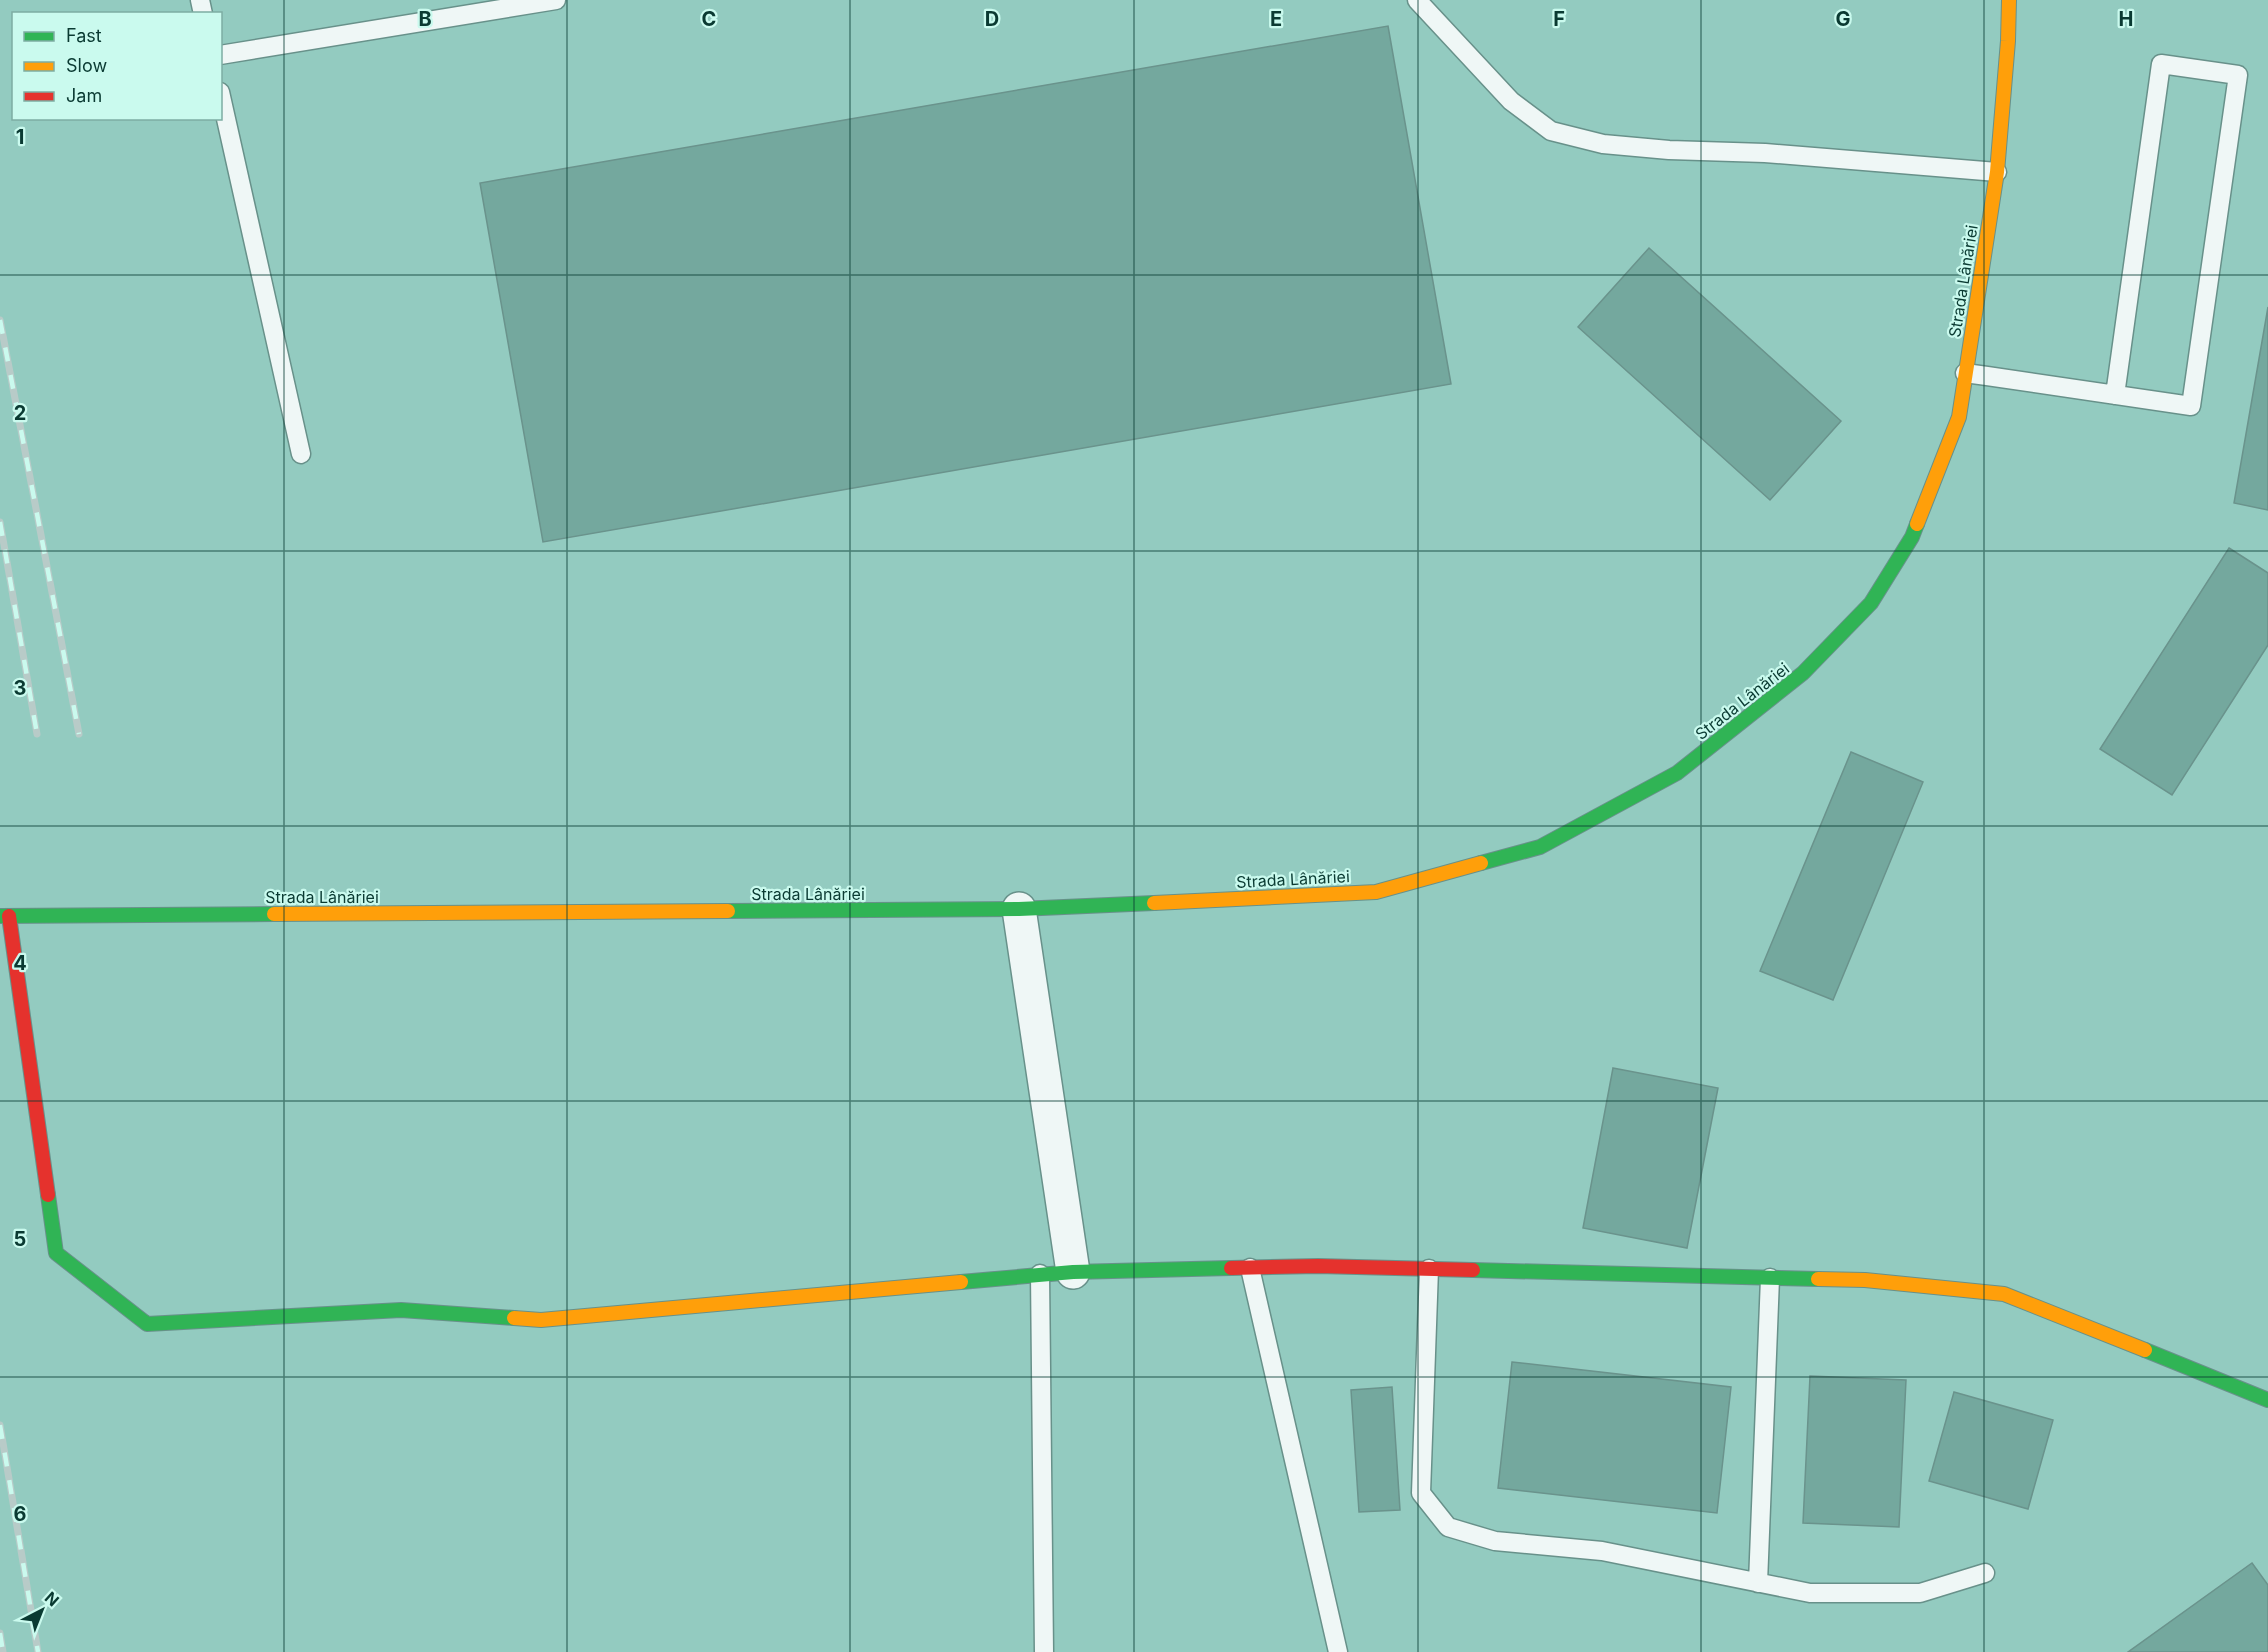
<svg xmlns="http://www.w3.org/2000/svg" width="2268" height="1652" font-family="Inter,sans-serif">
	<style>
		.building { fill: #74a89e; stroke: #6a938c; stroke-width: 1.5 }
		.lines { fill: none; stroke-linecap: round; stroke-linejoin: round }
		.lane-casing { stroke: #68918a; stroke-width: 21 }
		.street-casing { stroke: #68918a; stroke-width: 36 }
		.fast-casing { stroke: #68918a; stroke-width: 16 }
		.slow-casing { stroke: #68918a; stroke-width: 16 }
		.jam-casing { stroke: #68918a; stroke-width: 16 }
		.lane { stroke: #eff7f6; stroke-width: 18 }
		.street { stroke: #eff7f6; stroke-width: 33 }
		.fast { stroke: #30b455; stroke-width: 14 }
		.slow { stroke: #ff9f0a; stroke-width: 14 }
		.jam { stroke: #e5322d; stroke-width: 14 }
		.rail-casing { stroke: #b8cbc8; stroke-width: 7 }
		.rail { stroke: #cafaee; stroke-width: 4.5; stroke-dasharray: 14; stroke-linecap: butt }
		.grid { fill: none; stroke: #0a3a32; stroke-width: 1.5; stroke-opacity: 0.55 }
		.labels { text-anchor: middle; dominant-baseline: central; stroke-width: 4.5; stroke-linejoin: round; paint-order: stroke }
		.street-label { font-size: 16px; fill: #0a3a32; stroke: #cafaee }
		.grid-label { font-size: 20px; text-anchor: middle; font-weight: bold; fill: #0a3a32; stroke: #cafaee; stroke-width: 4.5; stroke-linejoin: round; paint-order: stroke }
	</style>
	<rect width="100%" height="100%" fill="#93cbc0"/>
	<path class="building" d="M 1388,26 L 1451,384 L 543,542 L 480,183 Z
		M 1649,248 L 1841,421 L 1770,500 L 1578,327 Z
		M 2268,307 L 2268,510 L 2234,503 Z
		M 2229,548 L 2268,573 L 2268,645 L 2172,795 L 2100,749 Z
		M 1851,752 L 1923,782 L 1833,1000 L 1760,971 Z
		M 1613,1068 L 1718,1088 L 1687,1248 L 1583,1228 Z
		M 1512,1362 L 1731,1387 L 1717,1513 L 1498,1488 Z
		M 1810,1376 L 1906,1380 L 1899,1527 L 1803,1523 Z
		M 1392,1387 L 1400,1510 L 1359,1512 L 1351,1390 Z
		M 1954,1392 L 2053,1420 L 2028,1509 L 1929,1481 Z
		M 2252,1563 L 2268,1585 L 2268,1652 L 2128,1652 Z"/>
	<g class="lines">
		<defs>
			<path id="lane" d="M 200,0 L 203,14
				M 1417,0 L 1511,101 L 1551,131 L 1603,144 L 1669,150 L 1765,153 L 1997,172
				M 220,55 L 556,0
				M 220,92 L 301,454
				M 1965,373 L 1987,376 L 2191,406 L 2238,75 L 2161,64 L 2115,395
				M 1250,1268 L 1338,1652
				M 1429,1269 L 1421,1493 L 1448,1527 L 1495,1541 L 1602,1551 L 1810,1593 L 1920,1593 L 1985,1573
				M 1040,1274 L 1044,1652
				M 1758,1583 L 1770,1278"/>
			<path id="street" d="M 1019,909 L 1073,1272"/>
			<path id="fast" d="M 1481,863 L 1540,847 L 1677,773 L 1803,673 L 1871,603 L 1912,537 L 1917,524
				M 728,911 L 1019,909 L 1154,903
				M 0,916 L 274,914
				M 48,1195 L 56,1253 L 147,1324 L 401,1310 L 514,1318
				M 1473,1270 L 1818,1279
				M 961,1282 L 1073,1272 L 1231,1268
				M 2145,1350 L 2268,1400"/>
			<path id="slow" d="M 1917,524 L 1959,417 L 1997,172 L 2008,41 L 2009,0
				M 1154,903 L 1376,892 L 1481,863
				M 274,914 L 728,911
				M 1818,1279 L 1865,1280 L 2004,1294 L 2145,1350
				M 514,1318 L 541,1320 L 961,1282"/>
			<path id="jam" d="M 9,916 L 48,1195
				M 1231,1268 L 1318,1266 L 1473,1270"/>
		</defs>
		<use href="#lane" class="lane-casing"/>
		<use href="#street" class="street-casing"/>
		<use href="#fast" class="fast-casing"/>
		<use href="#slow" class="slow-casing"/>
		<use href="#jam" class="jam-casing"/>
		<use href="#lane" class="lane"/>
		<use href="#street" class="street"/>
		<use href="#fast" class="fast"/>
		<use href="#slow" class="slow"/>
		<use href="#jam" class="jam"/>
		<defs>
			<path id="rail" d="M 0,320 L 79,734
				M 0,522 L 37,734
				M 0,1425 L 38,1652
				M 0,1633 L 3,1652"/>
		</defs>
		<use href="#rail" class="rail-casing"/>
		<use href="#rail" class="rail"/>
	</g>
	<path class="grid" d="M 284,0 L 284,1652M 567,0 L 567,1652M 850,0 L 850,1652M 1134,0 L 1134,1652M 1418,0 L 1418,1652M 1701,0 L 1701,1652M 1984,0 L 1984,1652M 0,275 L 2268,275M 0,551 L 2268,551M 0,826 L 2268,826M 0,1101 L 2268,1101M 0,1377 L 2268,1377"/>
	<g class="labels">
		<g class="street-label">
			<text transform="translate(1963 281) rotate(-81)">Strada Lânăriei</text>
			<text transform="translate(1742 701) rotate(-38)">Strada Lânăriei</text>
			<text transform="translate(1293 879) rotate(-3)">Strada Lânăriei</text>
			<text x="808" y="894">Strada Lânăriei</text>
			<text x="322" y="897">Strada Lânăriei</text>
		</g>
	</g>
	<g class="grid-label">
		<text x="425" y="26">B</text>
		<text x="709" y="26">C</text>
		<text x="992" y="26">D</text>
		<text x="1276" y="26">E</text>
		<text x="1559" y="26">F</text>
		<text x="1843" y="26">G</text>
		<text x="2126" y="26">H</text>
		<text x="20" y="144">1</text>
		<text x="20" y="420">2</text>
		<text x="20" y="695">3</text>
		<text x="20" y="970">4</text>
		<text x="20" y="1246">5</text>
		<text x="20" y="1521">6</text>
	</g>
	<rect x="12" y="12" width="210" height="108" fill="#cafaee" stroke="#7dada3" stroke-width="1.5"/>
	<rect x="24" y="32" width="30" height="9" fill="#30b455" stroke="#7dada3" stroke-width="1.5"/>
	<text x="66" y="42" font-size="18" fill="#0a3a32">Fast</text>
	<rect x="24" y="62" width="30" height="9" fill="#ff9f0a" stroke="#7dada3" stroke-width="1.5"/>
	<text x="66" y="72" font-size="18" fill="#0a3a32">Slow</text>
	<rect x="24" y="92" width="30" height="9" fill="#e5322d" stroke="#7dada3" stroke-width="1.5"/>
	<text x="66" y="102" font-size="18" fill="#0a3a32">Jam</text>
	<g transform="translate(42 1610) rotate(42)" stroke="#cafaee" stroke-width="4.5" paint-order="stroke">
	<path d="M0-4.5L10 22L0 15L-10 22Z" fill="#0a3a32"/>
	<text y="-9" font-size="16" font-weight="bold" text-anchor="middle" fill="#0a3a32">N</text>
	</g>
</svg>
